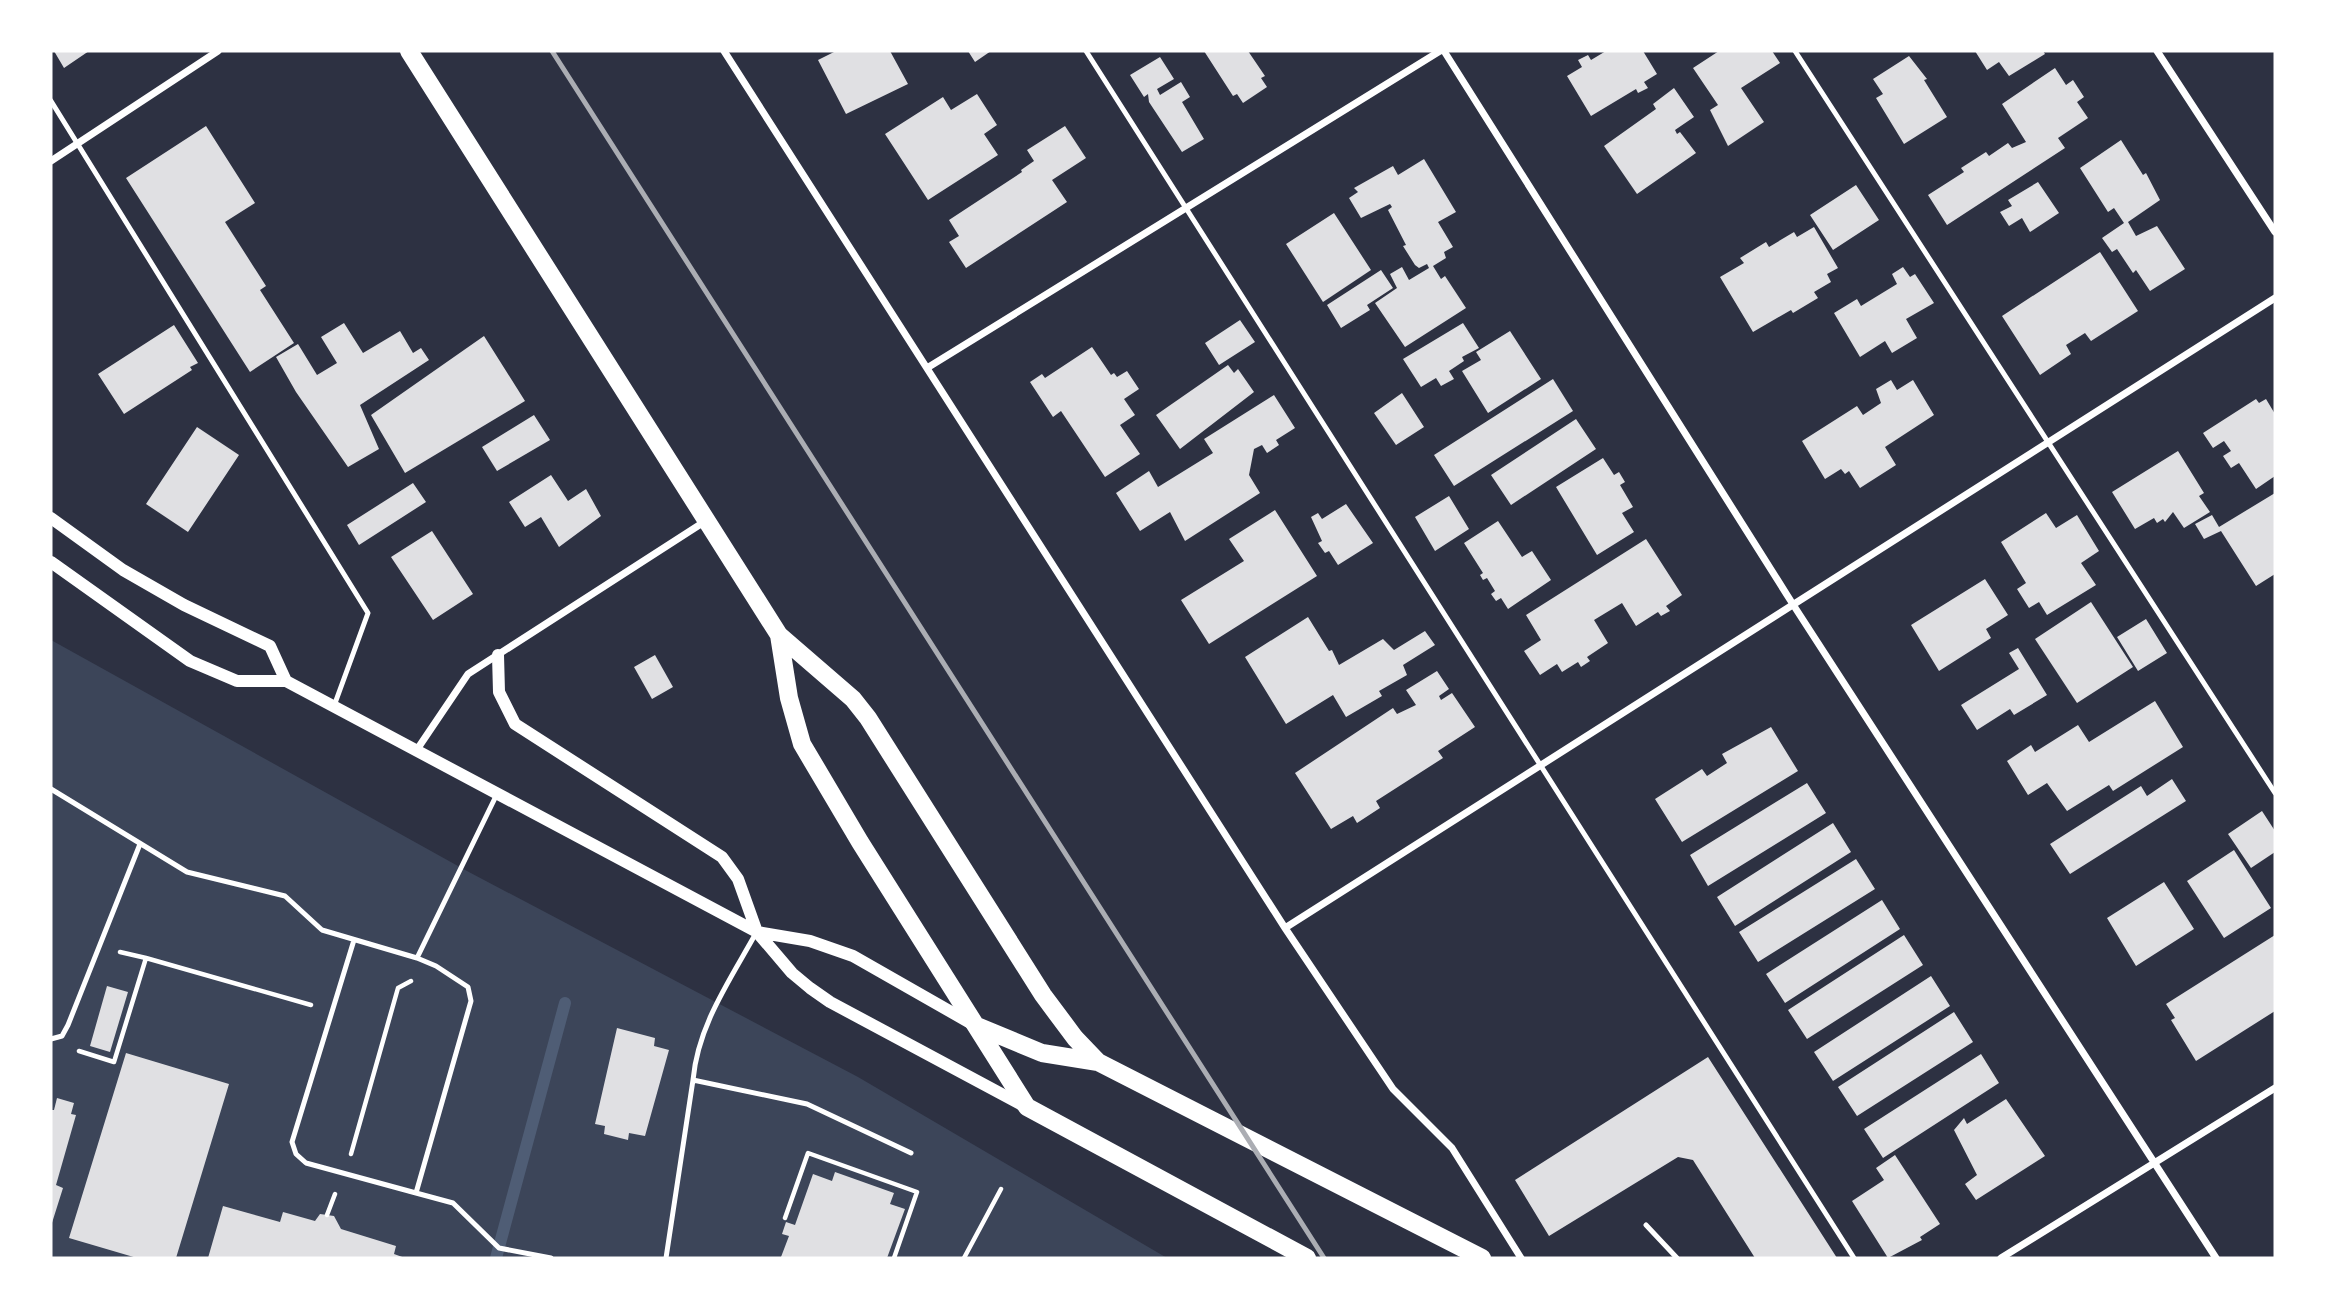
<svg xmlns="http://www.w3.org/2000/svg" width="2326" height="1309" font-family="Figtree,sans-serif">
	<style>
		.green { fill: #3c4559 }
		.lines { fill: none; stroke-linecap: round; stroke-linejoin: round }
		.stream { stroke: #4f5d75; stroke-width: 12 }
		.building { fill: #e0e0e3 }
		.path { stroke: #fff; stroke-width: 4.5 }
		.service { stroke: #fff; stroke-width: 5 }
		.minor { stroke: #fff; stroke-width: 7 }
		.tertiary { stroke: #fff; stroke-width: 12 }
		.primary { stroke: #fff; stroke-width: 18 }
		.rail { stroke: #abadb3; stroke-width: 5 }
	</style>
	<rect width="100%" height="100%" fill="#2d3142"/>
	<path class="green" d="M 51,640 L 467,871 L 858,1077 L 1167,1258 L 51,1258 Z"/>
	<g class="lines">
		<path class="stream" d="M 496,1258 L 565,1003"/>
	</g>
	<path class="building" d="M 54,51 L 89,51 L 64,68 Z
		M 836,51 L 890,51 L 908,84 L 846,114 L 818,60 Z
		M 968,51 L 991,51 L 975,62 Z
		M 1204,51 L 1248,51 L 1265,76 L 1261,78 L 1267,87 L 1243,103 L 1237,94 L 1233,96 Z
		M 1606,51 L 1643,51 L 1657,74 L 1644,82 L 1648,88 L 1638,93 L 1636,89 L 1591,116 L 1567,76 L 1582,67 L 1578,60 L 1588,55 L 1591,60 Z
		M 1719,51 L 1772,51 L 1780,63 L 1741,88 L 1764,122 L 1728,146 L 1710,110 L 1718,105 L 1693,68 Z
		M 1975,51 L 2043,51 L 2045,54 L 2009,76 L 1999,62 L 1987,70 Z
		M 1909,56 L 1927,79 L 1924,80 L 1947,117 L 1904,144 L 1876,98 L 1883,94 L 1873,79 Z
		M 1160,57 L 1174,79 L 1157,89 L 1160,95 L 1181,82 L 1190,97 L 1182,102 L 1204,139 L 1182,152 L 1149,102 L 1148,94 L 1144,97 L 1130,75 Z
		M 2055,68 L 2066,85 L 2073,80 L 2084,97 L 2077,102 L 2088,118 L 2058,138 L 2065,148 L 1947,225 L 1928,195 L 1964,172 L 1961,168 L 1986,152 L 1989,156 L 2008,143 L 2012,148 L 2026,142 L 2002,104 Z
		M 1674,88 L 1694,117 L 1675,130 L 1677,134 L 1680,132 L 1696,153 L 1637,194 L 1604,146 L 1656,109 L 1653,104 Z
		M 977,94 L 997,125 L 984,134 L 998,155 L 928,200 L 885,134 L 943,97 L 951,110 Z
		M 206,126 L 255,203 L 225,222 L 266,286 L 260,290 L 294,343 L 250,372 L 126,178 Z
		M 1065,126 L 1086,158 L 1052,180 L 1067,202 L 966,268 L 949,242 L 959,236 L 949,220 L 1022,172 L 1021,170 L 1034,161 L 1027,150 Z
		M 2121,140 L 2143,175 L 2146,173 L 2160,200 L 2128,222 L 2136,236 L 2157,226 L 2185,269 L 2150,291 L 2136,270 L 2133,273 L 2117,249 L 2112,252 L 2102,238 L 2124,223 L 2114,208 L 2108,212 L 2080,168 Z
		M 1424,159 L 1456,212 L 1438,222 L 1453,247 L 1444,252 L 1446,258 L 1433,266 L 1441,279 L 1445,276 L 1466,308 L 1405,347 L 1375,303 L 1397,288 L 1390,274 L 1402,267 L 1409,280 L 1429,268 L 1427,264 L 1419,268 L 1415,265 L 1403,246 L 1406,245 L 1388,210 L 1392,207 L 1390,204 L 1361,218 L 1349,198 L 1358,192 L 1354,188 L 1393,166 L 1398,175 Z
		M 2038,182 L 2059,213 L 2030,232 L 2022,218 L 2009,226 L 2000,212 L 2012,206 L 2008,200 Z
		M 1856,185 L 1879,220 L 1833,250 L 1810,215 Z
		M 1334,213 L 1371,270 L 1323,302 L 1286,244 Z
		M 1814,227 L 1838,268 L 1827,274 L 1831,282 L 1814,292 L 1818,298 L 1793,313 L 1791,310 L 1753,332 L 1720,277 L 1744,263 L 1740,258 L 1766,242 L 1769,247 L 1794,232 L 1797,237 Z
		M 2100,252 L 2138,311 L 2091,341 L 2085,333 L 2066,345 L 2071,354 L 2040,375 L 2002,316 Z
		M 1903,267 L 1910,277 L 1915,274 L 1934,303 L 1906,319 L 1917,338 L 1892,353 L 1885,341 L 1860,357 L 1834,313 L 1857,299 L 1861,306 L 1897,284 L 1892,274 Z
		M 1381,270 L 1393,288 L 1367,305 L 1370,310 L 1341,328 L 1327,305 Z
		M 1240,320 L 1255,342 L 1219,365 L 1205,343 Z
		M 344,323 L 363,353 L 400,331 L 413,353 L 421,348 L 429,360 L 360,405 L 379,449 L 348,467 L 296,392 L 276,357 L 298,344 L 317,375 L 337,363 L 321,337 Z
		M 1463,323 L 1479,348 L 1462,357 L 1464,361 L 1449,371 L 1454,379 L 1441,386 L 1436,378 L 1421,387 L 1403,359 Z
		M 174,325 L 198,363 L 190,367 L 192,370 L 124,414 L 98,374 Z
		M 1510,331 L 1541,379 L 1488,413 L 1462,371 L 1481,360 L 1476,352 Z
		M 484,336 L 525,401 L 405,473 L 371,415 Z
		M 1092,347 L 1111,375 L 1114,373 L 1117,377 L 1127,371 L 1139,389 L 1124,399 L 1135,415 L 1120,425 L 1140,454 L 1105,477 L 1061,411 L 1053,417 L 1030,382 L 1042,374 L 1045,378 Z
		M 1228,365 L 1234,373 L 1238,369 L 1254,392 L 1180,449 L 1156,415 Z
		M 1553,379 L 1573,411 L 1454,486 L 1434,455 Z
		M 1891,380 L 1897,390 L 1913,380 L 1934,415 L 1885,447 L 1896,465 L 1860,488 L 1849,471 L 1845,474 L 1841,469 L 1825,479 L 1802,441 L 1857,406 L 1863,415 L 1881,403 L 1876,389 Z
		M 1402,393 L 1424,427 L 1396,445 L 1374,413 Z
		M 1274,395 L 1295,428 L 1276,440 L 1279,445 L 1267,453 L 1262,445 L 1254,449 L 1249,475 L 1260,493 L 1185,541 L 1170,512 L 1140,531 L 1116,493 L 1149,471 L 1158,487 L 1213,453 L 1204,439 Z
		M 2256,399 L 2259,403 L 2266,399 L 2275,414 L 2275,476 L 2256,489 L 2239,463 L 2231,468 L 2223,456 L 2231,451 L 2224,441 L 2213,448 L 2203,433 Z
		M 534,415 L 550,440 L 497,471 L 482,447 Z
		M 1576,419 L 1596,449 L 1511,505 L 1491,475 Z
		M 197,427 L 239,455 L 188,532 L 146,504 Z
		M 2178,451 L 2204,493 L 2199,496 L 2210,512 L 2184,528 L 2173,512 L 2165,522 L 2163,519 L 2157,523 L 2154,518 L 2135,529 L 2112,492 Z
		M 1603,458 L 1614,475 L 1619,472 L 1625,482 L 1620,485 L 1633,507 L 1622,513 L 1634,532 L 1597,555 L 1556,487 Z
		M 551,475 L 568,501 L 586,489 L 601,516 L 559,547 L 541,517 L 525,527 L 509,502 Z
		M 413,483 L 426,502 L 359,545 L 347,525 Z
		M 2275,493 L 2275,574 L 2256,586 L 2221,531 L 2204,539 L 2195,524 L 2212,515 L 2219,527 Z
		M 1449,496 L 1469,529 L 1435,551 L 1415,517 Z
		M 1346,504 L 1373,543 L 1338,565 L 1329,551 L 1325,553 L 1318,543 L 1322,541 L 1311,517 L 1318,513 L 1322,519 Z
		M 1275,510 L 1317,576 L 1209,644 L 1181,600 L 1244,561 L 1229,539 Z
		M 2046,513 L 2056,528 L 2077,515 L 2099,551 L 2081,563 L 2096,585 L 2047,615 L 2039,602 L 2029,608 L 2017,589 L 2026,583 L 2001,542 Z
		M 1498,521 L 1522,557 L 1532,551 L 1551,580 L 1508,609 L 1501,598 L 1496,601 L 1491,594 L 1495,591 L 1487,578 L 1483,580 L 1480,575 L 1483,573 L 1464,543 Z
		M 432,531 L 473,594 L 433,620 L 391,557 Z
		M 1646,539 L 1682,595 L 1666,606 L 1670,611 L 1661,616 L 1658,612 L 1636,626 L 1622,603 L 1594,620 L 1608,643 L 1587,657 L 1590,661 L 1581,667 L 1578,662 L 1562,672 L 1557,664 L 1540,675 L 1524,651 L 1541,640 L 1526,615 Z
		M 1985,579 L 2008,615 L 1986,629 L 1991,638 L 1939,671 L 1911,625 Z
		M 2091,602 L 2133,667 L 2077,703 L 2035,639 Z
		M 1308,617 L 1329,651 L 1332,650 L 1339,665 L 1383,639 L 1394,650 L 1425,631 L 1435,645 L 1403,665 L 1407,675 L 1379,691 L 1382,696 L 1346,717 L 1333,695 L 1286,724 L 1245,657 Z
		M 2146,619 L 2167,653 L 2138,671 L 2117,637 Z
		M 2018,648 L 2047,695 L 2014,715 L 2010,709 L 1977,730 L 1961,705 L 2019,669 L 2009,653 Z
		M 655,655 L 673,687 L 652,699 L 634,667 Z
		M 1437,671 L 1449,689 L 1439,696 L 1441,700 L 1452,693 L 1475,727 L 1438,751 L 1443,758 L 1376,801 L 1380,808 L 1357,823 L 1353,816 L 1331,829 L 1295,773 L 1393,708 L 1397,714 L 1416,705 L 1406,690 Z
		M 2155,701 L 2183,747 L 2113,791 L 2109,785 L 2067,811 L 2047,783 L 2028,795 L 2007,761 L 2031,745 L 2035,752 L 2078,725 L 2089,742 Z
		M 1771,727 L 1798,771 L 1682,842 L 1655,799 L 1702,769 L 1707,776 L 1727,763 L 1722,754 Z
		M 2172,779 L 2186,801 L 2070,874 L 2050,844 L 2141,786 L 2147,796 Z
		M 1807,783 L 1826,813 L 1708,886 L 1690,855 Z
		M 2262,811 L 2275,831 L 2275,852 L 2251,868 L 2228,834 Z
		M 1833,823 L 1851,852 L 1735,926 L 1717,897 Z
		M 2234,850 L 2271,908 L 2224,938 L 2187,881 Z
		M 1856,859 L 1875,889 L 1758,962 L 1739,932 Z
		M 2164,882 L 2194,929 L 2136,966 L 2107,918 Z
		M 1882,900 L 1900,929 L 1785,1003 L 1766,974 Z
		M 1904,935 L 1923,965 L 1807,1039 L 1788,1010 Z
		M 2275,935 L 2275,1011 L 2196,1061 L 2171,1020 L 2175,1018 L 2166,1004 Z
		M 1931,976 L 1950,1006 L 1833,1081 L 1814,1052 Z
		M 107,986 L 128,992 L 110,1052 L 90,1046 Z
		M 1954,1012 L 1973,1042 L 1857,1116 L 1838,1087 Z
		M 617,1028 L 655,1038 L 654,1046 L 669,1050 L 645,1136 L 629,1133 L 628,1140 L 604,1134 L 605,1126 L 595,1124 Z
		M 126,1053 L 229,1084 L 176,1258 L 137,1258 L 69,1238 Z
		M 1981,1054 L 1999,1083 L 1883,1158 L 1864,1129 Z
		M 1708,1057 L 1837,1258 L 1755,1258 L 1693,1160 L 1678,1157 L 1549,1236 L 1515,1180 Z
		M 57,1098 L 74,1103 L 71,1114 L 76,1115 L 56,1185 L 63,1188 L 51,1226 L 51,1110 L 54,1110 Z
		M 2006,1099 L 2045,1156 L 1976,1200 L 1965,1184 L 1977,1175 L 1954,1130 L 1964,1118 L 1967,1124 Z
		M 1895,1155 L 1940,1224 L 1920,1237 L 1922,1240 L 1888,1258 L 1852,1201 L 1884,1180 L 1876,1168 Z
		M 835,1172 L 894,1193 L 890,1204 L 905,1209 L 887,1258 L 781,1257 L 789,1236 L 782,1234 L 786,1222 L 795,1225 L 813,1174 L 832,1181 Z
		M 223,1206 L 280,1222 L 283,1212 L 315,1221 L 320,1214 L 334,1216 L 341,1229 L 396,1246 L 394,1254 L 405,1258 L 208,1258 Z"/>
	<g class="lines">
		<path class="path" d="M 120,952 L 146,958
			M 79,1051 L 114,1062 L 146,958 L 311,1005
			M 351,1154 L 398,988 L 411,981
			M 327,1215 L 335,1194
			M 785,1218 L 808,1153 L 917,1192 L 894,1258
			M 964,1258 L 1001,1189"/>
		<path class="service" d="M 1086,51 L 1854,1258
			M 1795,51 L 2275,793
			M 51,101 L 368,613 L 334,706
			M 51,789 L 187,872 L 285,896 L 322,930 L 417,958 L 436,966 L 468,987 L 471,1001 L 416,1193 L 306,1163 L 296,1154 L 292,1142 L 354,940
			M 756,933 C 730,980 698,1025 693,1080 L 807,1104 L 911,1153
			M 417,958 L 497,794
			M 51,1039 L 62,1036 L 68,1025 L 140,844
			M 416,1193 L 453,1203 L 499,1248 L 551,1258
			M 1646,1225 L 1677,1258
			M 666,1258 L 693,1080"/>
		<path class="minor" d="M 724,51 L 1285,928 L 1393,1089 L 1452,1148 L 1521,1258
			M 1444,51 L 1794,606 L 2216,1258
			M 2157,51 L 2275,232
			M 51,161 L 218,51
			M 927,368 L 1440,51
			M 416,751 L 468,674 L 704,522
			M 1285,928 L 2275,298
			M 2001,1258 L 2275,1088"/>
		<path class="tertiary" d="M 51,518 L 123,570 L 184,605 L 270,646 L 286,681
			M 51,562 L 190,661 L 237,681 L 286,681 L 757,932 L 810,941 L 853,956 L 974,1025
			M 498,655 L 499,692 L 515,724 L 722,857 L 738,879 L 757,932 L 792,973 L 810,988 L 830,1002 L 1026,1107"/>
		<path class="primary" d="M 409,51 L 779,635 L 853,699 L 868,718 L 1043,995 L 1075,1038 L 1098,1062
			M 779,635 L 789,698 L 802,744 L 860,842 L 1027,1107 L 1307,1258
			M 977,1026 L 1042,1053 L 1098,1062 L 1482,1258"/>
		<path class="rail" d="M 552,51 L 1324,1258"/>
	</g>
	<rect width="2326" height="1309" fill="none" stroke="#ffffff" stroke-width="105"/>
</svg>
